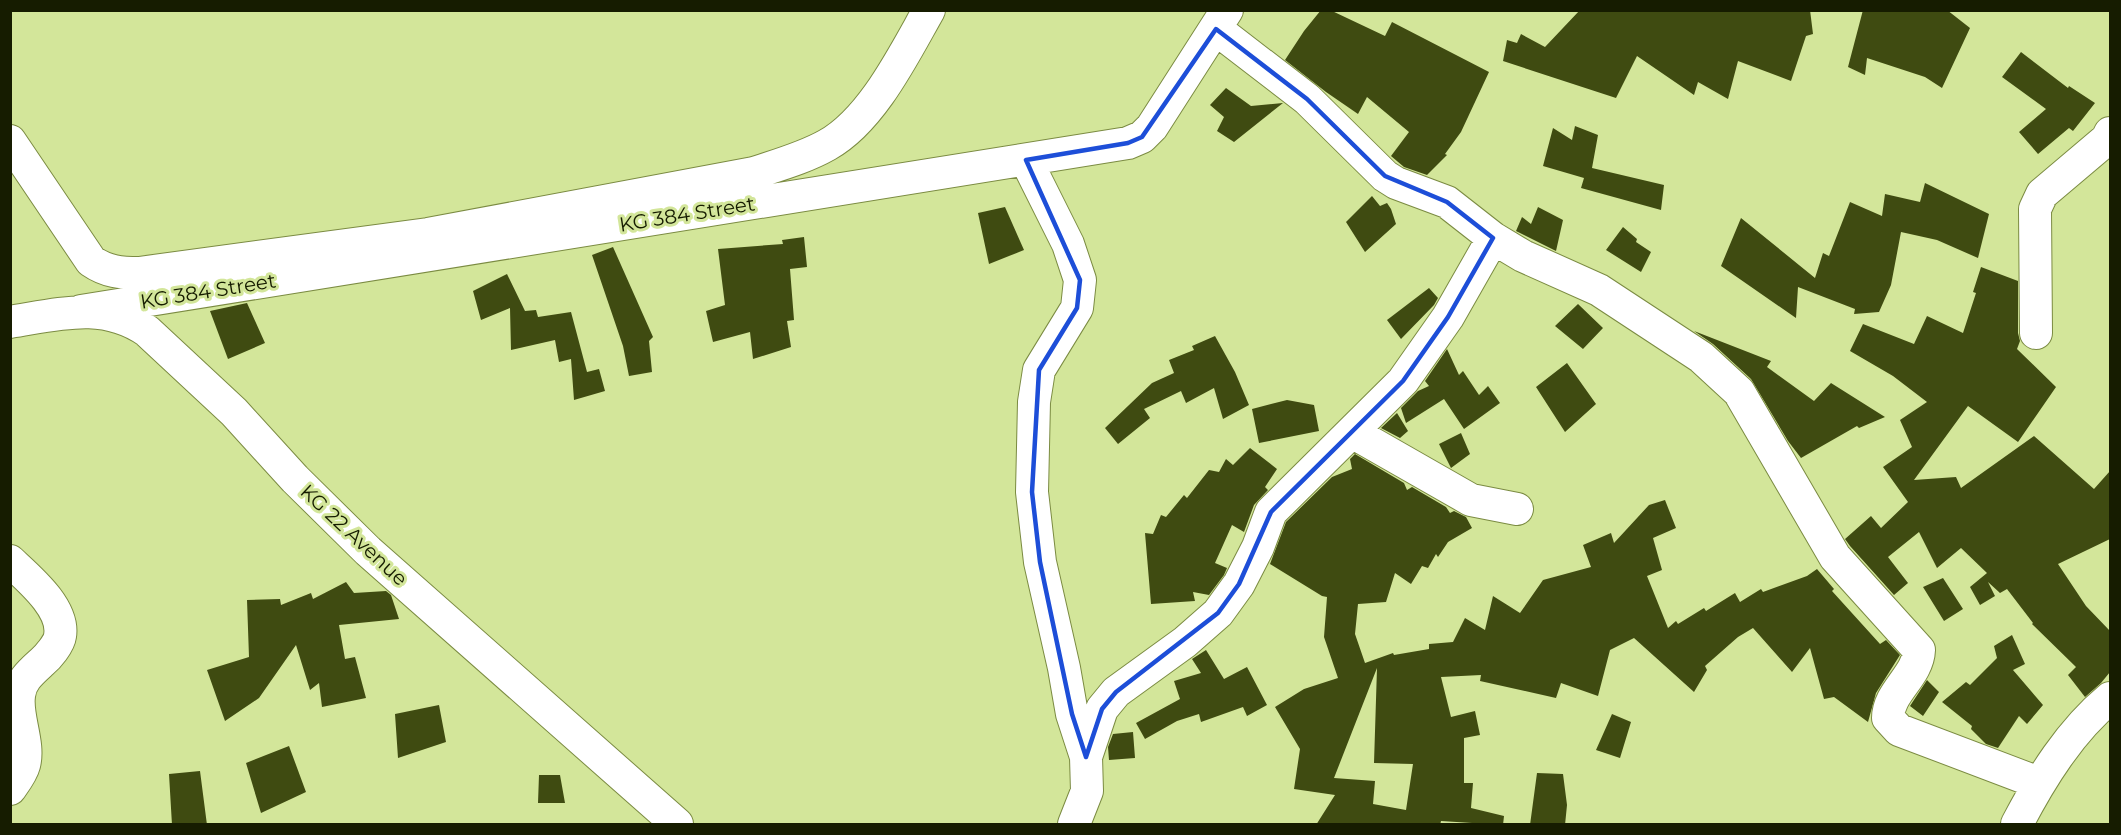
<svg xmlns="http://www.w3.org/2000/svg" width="2121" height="835" font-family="Montserrat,sans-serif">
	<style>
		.building { fill: #3f4b11; fill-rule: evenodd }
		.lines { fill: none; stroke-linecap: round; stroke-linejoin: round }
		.minor-casing { stroke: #7b8b42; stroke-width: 34 }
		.minor { stroke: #fff; stroke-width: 32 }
		.marked { fill: none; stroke: #1d4ed8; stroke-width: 4.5; stroke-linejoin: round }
		.labels { text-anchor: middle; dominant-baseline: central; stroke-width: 6; stroke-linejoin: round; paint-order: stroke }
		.street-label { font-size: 20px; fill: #161c00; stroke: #d3e69a }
	</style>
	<rect width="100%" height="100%" fill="#d3e69a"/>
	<path class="building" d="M 1321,10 L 1330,10 L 1385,36 L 1392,22 L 1489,72 L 1461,132 L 1445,154 L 1447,155 L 1427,175 L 1404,167 L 1391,156 L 1409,132 L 1367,97 L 1358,114 L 1326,92 L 1285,60 L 1304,31 Z
		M 1580,10 L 1810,10 L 1813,34 L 1806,36 L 1791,81 L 1738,61 L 1728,99 L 1698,82 L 1694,95 L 1637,56 L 1616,98 L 1503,61 L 1507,40 L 1517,43 L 1521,34 L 1545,47 Z
		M 1863,10 L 1947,10 L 1970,28 L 1942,88 L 1925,77 L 1867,58 L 1865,75 L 1848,67 Z
		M 2021,52 L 2068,88 L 2069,86 L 2095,103 L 2073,131 L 2069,128 L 2038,154 L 2019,132 L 2046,109 L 2002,77 Z
		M 1226,88 L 1251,106 L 1283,103 L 1234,142 L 1217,131 L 1224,117 L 1210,105 Z
		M 1575,126 L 1598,135 L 1592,168 L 1664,185 L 1661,210 L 1581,188 L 1584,178 L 1543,166 L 1553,128 L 1572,140 Z
		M 1925,183 L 1989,214 L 1978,258 L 1937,240 L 1901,232 L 1891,285 L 1879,312 L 1854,314 L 1855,309 L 1798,287 L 1796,318 L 1721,266 L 1741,218 L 1815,278 L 1823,253 L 1829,256 L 1850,202 L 1882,216 L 1885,194 L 1920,202 Z
		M 1372,196 L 1380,206 L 1387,203 L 1391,209 L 1396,224 L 1365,252 L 1346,222 Z
		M 1005,207 L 1024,250 L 989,264 L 978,213 Z
		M 1538,207 L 1563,220 L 1556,251 L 1516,231 L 1522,217 L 1531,224 Z
		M 1623,227 L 1637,239 L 1636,242 L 1651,252 L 1641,272 L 1606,250 Z
		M 804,237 L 807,267 L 790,269 L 794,320 L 787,321 L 791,347 L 753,359 L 750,332 L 713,342 L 706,311 L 725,305 L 718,249 L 783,244 L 782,240 Z
		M 613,247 L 653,337 L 649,341 L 652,372 L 629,376 L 623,346 L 592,255 Z
		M 1981,267 L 2018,281 L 2018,333 L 2020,341 L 2017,349 L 2056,387 L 2018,442 L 1968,406 L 1914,480 L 1956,477 L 1961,488 L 2034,436 L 2094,489 L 2110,471 L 2110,539 L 2058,564 L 2086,606 L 2110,631 L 2110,672 L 2101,683 L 2085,697 L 2068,675 L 2076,667 L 2032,624 L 2033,623 L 2007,589 L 2000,593 L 1988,582 L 1995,596 L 1980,605 L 1970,587 L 1987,573 L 1961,548 L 1937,568 L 1919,532 L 1888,557 L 1908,583 L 1894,595 L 1850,546 L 1845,539 L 1871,516 L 1881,528 L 1908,502 L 1883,467 L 1912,447 L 1900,420 L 1927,402 L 1893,376 L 1850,351 L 1863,324 L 1914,344 L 1927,316 L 1963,333 L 1976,293 L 1973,292 Z
		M 507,274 L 525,311 L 536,310 L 538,317 L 571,312 L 587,372 L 599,369 L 605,391 L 574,400 L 571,359 L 559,362 L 555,340 L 511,350 L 510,308 L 481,320 L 473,291 Z
		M 1429,288 L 1438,298 L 1434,305 L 1401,339 L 1387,320 Z
		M 247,303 L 265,343 L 228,359 L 210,311 Z
		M 1578,304 L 1603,328 L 1583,349 L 1555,326 Z
		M 1694,331 L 1771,361 L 1767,367 L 1814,401 L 1831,383 L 1885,417 L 1859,428 L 1857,426 L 1801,458 L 1788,441 L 1751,379 L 1713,344 Z
		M 1215,336 L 1235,372 L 1249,405 L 1223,419 L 1214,388 L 1186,403 L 1181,391 L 1144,409 L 1150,418 L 1118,444 L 1105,428 L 1152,383 L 1174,373 L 1169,360 L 1194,350 L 1192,346 Z
		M 1447,349 L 1459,375 L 1463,371 L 1479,395 L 1488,386 L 1500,403 L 1464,429 L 1444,399 L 1406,423 L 1401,408 L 1418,391 L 1429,386 L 1425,381 Z
		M 1567,363 L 1596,404 L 1565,432 L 1536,387 Z
		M 1287,400 L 1314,405 L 1319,431 L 1259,443 L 1252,409 Z
		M 1397,413 L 1408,431 L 1400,438 L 1381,428 Z
		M 1461,433 L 1470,454 L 1451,468 L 1439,444 Z
		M 1250,448 L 1277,469 L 1265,487 L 1268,490 L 1254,505 L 1244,532 L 1232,525 L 1215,563 L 1227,568 L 1224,575 L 1209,595 L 1193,592 L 1195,601 L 1151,604 L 1145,533 L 1153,534 L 1161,515 L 1166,517 L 1184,495 L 1187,498 L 1209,470 L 1219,472 L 1226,459 L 1233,465 Z
		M 1355,454 L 1404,483 L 1407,490 L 1412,487 L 1446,507 L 1450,513 L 1454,511 L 1466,517 L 1472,528 L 1448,542 L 1438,557 L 1436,554 L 1428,568 L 1422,566 L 1411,584 L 1395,573 L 1386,602 L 1358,604 L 1355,634 L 1365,663 L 1393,653 L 1394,655 L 1429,649 L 1429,644 L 1453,642 L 1465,618 L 1485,630 L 1493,596 L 1520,613 L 1543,580 L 1591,567 L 1583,545 L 1611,533 L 1614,543 L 1649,505 L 1665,500 L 1676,528 L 1653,538 L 1662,570 L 1647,576 L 1668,628 L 1676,621 L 1678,624 L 1704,608 L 1706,611 L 1735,593 L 1740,602 L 1761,589 L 1763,592 L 1807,576 L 1817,569 L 1834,589 L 1832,591 L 1880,644 L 1886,640 L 1900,655 L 1876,693 L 1868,722 L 1834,697 L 1824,699 L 1810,648 L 1792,672 L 1753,628 L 1738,637 L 1705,666 L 1707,670 L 1694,692 L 1634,638 L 1610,650 L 1598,696 L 1561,683 L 1556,698 L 1480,681 L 1481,675 L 1441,677 L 1451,717 L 1475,711 L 1480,735 L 1464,738 L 1464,783 L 1473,783 L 1471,808 L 1504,816 L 1503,825 L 1441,821 L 1440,825 L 1316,825 L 1335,795 L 1294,789 L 1300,749 L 1275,707 L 1304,689 L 1338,678 L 1324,637 L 1327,597 L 1322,596 L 1270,564 L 1286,522 L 1332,477 L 1352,469 L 1350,459 ZM 1377,668 L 1374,763 L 1413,764 L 1406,810 L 1373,804 L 1375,781 L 1334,778 Z
		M 1943,578 L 1963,609 L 1944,621 L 1923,587 Z
		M 346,582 L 354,593 L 386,591 L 391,595 L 399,619 L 339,625 L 345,659 L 355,657 L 366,698 L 322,707 L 319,683 L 310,690 L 296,645 L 259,698 L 225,721 L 207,670 L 249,657 L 247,600 L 280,599 L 281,605 L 311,593 L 313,599 Z
		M 2012,635 L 2025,664 L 2013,670 L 2043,705 L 2027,724 L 2019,716 L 1998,748 L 1986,744 L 1971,729 L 1972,726 L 1942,702 L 1966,682 L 1970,685 L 1997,658 L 1994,646 Z
		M 1206,650 L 1224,679 L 1247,667 L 1267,705 L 1247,716 L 1243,707 L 1201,722 L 1199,714 L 1177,721 L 1145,739 L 1136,723 L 1180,699 L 1174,681 L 1201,673 L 1192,659 Z
		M 1927,680 L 1939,692 L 1923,716 L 1910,706 Z
		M 439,705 L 446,742 L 398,758 L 395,714 Z
		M 1612,714 L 1631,722 L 1620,758 L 1596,750 Z
		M 1133,732 L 1135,758 L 1109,760 L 1108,747 L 1113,734 Z
		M 289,746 L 306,792 L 261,813 L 246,763 Z
		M 200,771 L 207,825 L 172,825 L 169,774 Z
		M 1537,773 L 1563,774 L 1567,805 L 1565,825 L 1530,825 Z
		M 539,775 L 560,775 L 565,803 L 538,803 Z"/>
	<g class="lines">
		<defs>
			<path id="minor" d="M 1216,29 L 1307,99 L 1385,176 L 1396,183 L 1447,202 L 1493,238 L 1523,256 L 1599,290 L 1701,357 L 1739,392 L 1835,557 L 1919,650 C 1918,676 1888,692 1888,718 L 1899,730 L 2039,783
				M 10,141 L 91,261 C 107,272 121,273 139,273 L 428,234 L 754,173 C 778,165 804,158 827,145 C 872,120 904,54 929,10
				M 1026,160 L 1068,244 L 1080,280 L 1077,308 L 1039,370 L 1034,402 L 1032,492 L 1040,562 L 1064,668 L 1072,714 L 1086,757
				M 81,311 L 1128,143 L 1142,137 L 1152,127 L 1227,10
				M 10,322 C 60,314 103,301 147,331 L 234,412 L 295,479 L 368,551 L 677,824
				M 2036,333 L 2035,209 L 2042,194 L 2107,139 L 2110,133
				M 1352,432 L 1471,500 L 1517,509
				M 10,561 C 28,578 65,608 60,636 C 59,644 48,657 42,662 C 31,672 20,681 19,696 C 16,717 30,744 24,765 C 22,773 15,782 10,789
				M 1074,824 L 1087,791 L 1086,757 L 1102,709 L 1116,692 L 1185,642 L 1218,613 L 1239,584 L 1258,547 L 1271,512 L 1403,381 L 1448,317 L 1493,238
				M 2017,824 C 2041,778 2070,731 2110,698"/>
		</defs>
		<use href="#minor" class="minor-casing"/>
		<use href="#minor" class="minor"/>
	</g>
	<path class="marked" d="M 1216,29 L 1307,99 L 1385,176 L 1447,202 L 1493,238 L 1448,317 L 1403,381 L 1271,512 L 1239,584 L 1218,613 L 1116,692 L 1102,709 L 1086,757 L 1072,714 L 1040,562 L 1032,492 L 1039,370 L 1077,308 L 1080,280 L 1026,160 L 1128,143 L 1142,137 Z"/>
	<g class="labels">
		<g class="street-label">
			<text transform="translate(687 214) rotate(-9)">KG 384 Street</text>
			<text transform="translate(208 291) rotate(-9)">KG 384 Street</text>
			<text transform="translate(354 535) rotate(43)">KG 22 Avenue</text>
		</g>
	</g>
	<rect width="2121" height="835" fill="none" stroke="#161c00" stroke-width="24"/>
</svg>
